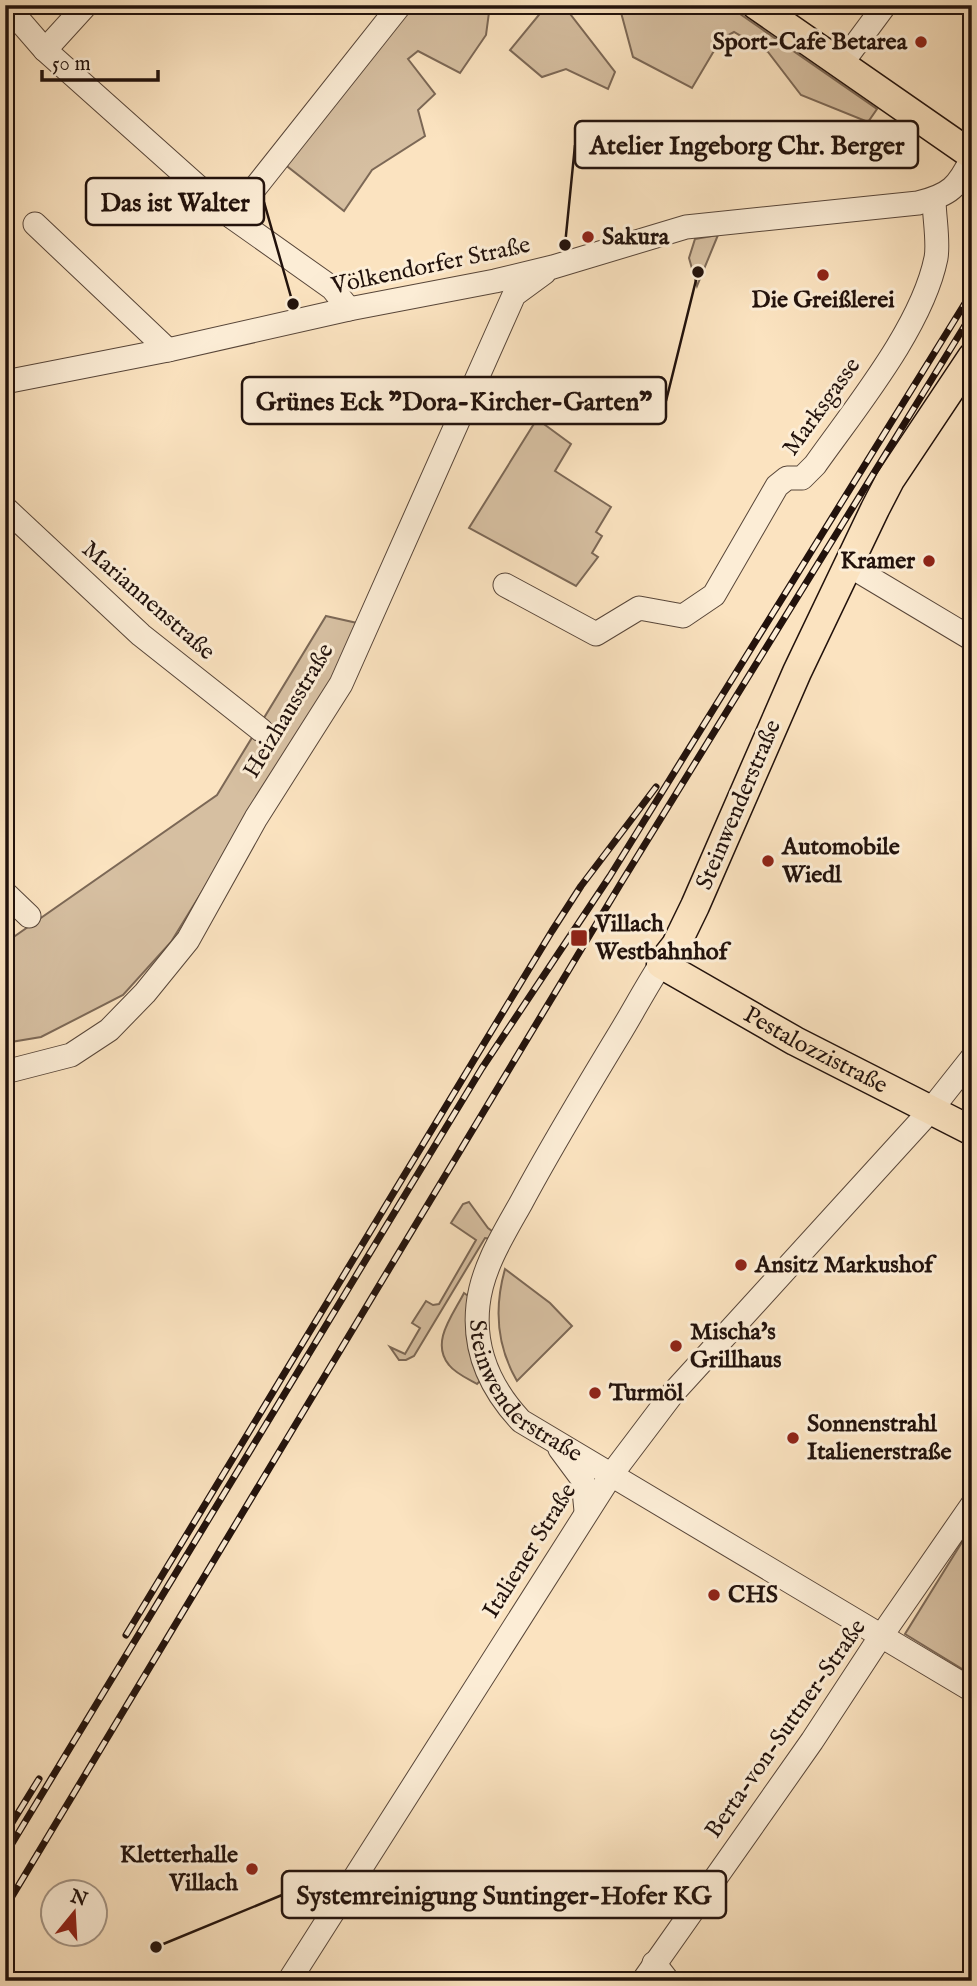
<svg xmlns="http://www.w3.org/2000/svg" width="977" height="1986" font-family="'IM FELL English',serif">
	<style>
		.green { fill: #d6bfa1; stroke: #7c6856; stroke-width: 2 }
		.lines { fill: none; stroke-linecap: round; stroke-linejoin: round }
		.minor-casing { stroke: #584639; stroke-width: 25 }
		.major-casing { stroke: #22120c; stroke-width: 31 }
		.minor { stroke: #fcedd6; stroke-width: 23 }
		.major { stroke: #fbe3c0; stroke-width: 28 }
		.rail-casing { stroke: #22120c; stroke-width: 7 }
		.rail { stroke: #fcedd6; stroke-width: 4.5; stroke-dasharray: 13; stroke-linecap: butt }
		.poi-dot { fill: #8f2418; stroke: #fcedd6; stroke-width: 2.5 }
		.labels { text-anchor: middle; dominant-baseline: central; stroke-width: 6; stroke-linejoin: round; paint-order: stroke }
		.poi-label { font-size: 24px; font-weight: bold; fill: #22120c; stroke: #fcedd6; text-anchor: start }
		.street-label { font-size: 24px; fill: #22120c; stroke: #fcedd6 }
		.leader { fill: none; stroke: #22120c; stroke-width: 2.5 }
		.callout-dot { fill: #22120c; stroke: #fcedd6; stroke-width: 2.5 }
		.callout { fill: #fcedd6; stroke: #22120c; stroke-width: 2.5 }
		.callout-label { font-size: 26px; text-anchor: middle; font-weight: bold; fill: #22120c }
	</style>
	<rect width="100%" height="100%" fill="#fbe3c0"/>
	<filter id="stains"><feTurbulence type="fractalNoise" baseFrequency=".00286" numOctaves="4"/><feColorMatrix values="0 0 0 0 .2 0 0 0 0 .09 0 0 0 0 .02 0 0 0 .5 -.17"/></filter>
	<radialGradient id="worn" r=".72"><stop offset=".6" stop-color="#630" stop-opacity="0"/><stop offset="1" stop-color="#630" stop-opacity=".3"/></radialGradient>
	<path class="green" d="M 408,5 L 490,5 L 486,35 L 460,73 L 418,51 L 408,59 L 435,94 L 418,110 L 425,136 L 372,170 L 344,211 L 283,163 Z
		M 547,5 L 580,5 L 571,15 L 615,72 L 608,89 L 566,69 L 542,77 L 510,50 Z
		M 619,5 L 727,5 L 877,109 L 868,122 L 801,95 L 768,52 L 734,32 L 721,39 L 692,88 L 633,57 Z
		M 718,235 L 697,286 L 689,258 L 695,239 Z
		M 537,419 L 571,444 L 555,471 L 611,507 L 596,532 L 602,536 L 592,553 L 598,557 L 576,586 L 469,528 Z
		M 326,616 L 366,625 L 171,942 L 123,995 L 41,1037 L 5,1043 L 5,943 L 217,795 Z
		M 469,1202 L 488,1228 L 496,1234 L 493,1239 L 485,1238 L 414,1356 L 406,1360 L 399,1360 L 390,1347 L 405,1354 L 420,1328 L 412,1323 L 426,1301 L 433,1305 L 439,1304 L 476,1240 L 451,1223 L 463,1204 Z
		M 505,1269 L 550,1303 L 572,1326 L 517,1381 C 496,1345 494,1308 505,1269 Z
		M 464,1293 L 471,1298 L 480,1381 L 477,1384 C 468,1379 455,1373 449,1365 C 430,1342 453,1315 464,1293 Z
		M 972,1526 L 972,1675 L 905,1634 Z"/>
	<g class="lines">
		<defs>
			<g id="minor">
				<path d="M 6,5 L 45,50 L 232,217 L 332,288 L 349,309"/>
				<path d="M 45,50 L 86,5"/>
				<path d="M 842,63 L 885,5"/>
				<path d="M 232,217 L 400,5"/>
				<path d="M 35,224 L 168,350"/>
				<path d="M 5,382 L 168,350 L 349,309 L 495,281 L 553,267 L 686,227 L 918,203 C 950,195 958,187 972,158"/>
				<path d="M 5,508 L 141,635 L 261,730"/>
				<path d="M 848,566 L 860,572 L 972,639"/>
				<path d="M 505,585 L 596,634 L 639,608 L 683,616 L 714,595 L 777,486 L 787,478 L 802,478 L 815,465 C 856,407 922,327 936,258 C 939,242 934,216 934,199"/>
				<path d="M 5,893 L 29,916"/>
				<path id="s1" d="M 661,964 C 646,987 634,1010 620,1033 C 586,1089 552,1145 521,1203 C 503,1235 482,1268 478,1305 C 473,1350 491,1389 521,1421 L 972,1690"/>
				<path d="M 5,1072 L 71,1055 L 109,1030 L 145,993 L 188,940 L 256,818 L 341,684 L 514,295 L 544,273"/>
				<path d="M 560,1449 L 583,1480 L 586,1511"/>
				<path d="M 654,1963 L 668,1981"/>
				<path d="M 289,1981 L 611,1475 L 673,1393 L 930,1111 L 972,1058"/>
				<path d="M 643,1981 L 812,1741 L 873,1648 L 972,1505"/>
			</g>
			<g id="major">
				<path d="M 756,5 L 972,155"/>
				<path id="s2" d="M 972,357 L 890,480 L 875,509 L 797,672 L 695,906 L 676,945 L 661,964 L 795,1041 L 972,1131"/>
			</g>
		</defs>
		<use href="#minor" class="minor-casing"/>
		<use href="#major" class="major-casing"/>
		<use href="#minor" class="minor"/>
		<use href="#major" class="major"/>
		<defs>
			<path id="rail" d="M 126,1635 L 552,931 L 581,886 L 656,787
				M 5,1834 L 39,1779
				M 5,1855 L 482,1068 L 610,876 L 972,292
				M 5,1908 L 621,883 L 972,314"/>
		</defs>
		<use href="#rail" class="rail-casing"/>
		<use href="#rail" class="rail"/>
	</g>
	<g class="poi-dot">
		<circle cx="921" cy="42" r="7"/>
		<circle cx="588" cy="237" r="7"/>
		<circle cx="823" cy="275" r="7"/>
		<circle cx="929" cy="561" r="7"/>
		<circle cx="768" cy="861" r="7"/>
		<rect x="570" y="929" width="18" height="18" rx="3.5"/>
		<circle cx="741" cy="1265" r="7"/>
		<circle cx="676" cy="1346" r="7"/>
		<circle cx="595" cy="1393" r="7"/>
		<circle cx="793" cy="1438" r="7"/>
		<circle cx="714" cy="1595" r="7"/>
		<circle cx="252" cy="1869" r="7"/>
	</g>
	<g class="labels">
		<g class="poi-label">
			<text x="907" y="42" text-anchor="end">Sport-Cafe Betarea</text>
			<text x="602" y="237">Sakura</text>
			<text x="823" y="300" text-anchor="middle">Die Greißlerei</text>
			<text x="915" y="561" text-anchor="end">Kramer</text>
			<text x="782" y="847">Automobile<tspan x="782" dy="28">Wiedl</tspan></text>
			<text x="595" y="924">Villach<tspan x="595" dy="28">Westbahnhof</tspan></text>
			<text x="755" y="1265">Ansitz Markushof</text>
			<text x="690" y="1332">Mischa's<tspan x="690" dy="28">Grillhaus</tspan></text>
			<text x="609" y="1393">Turmöl</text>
			<text x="807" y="1424">Sonnenstrahl<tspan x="807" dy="28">Italienerstraße</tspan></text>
			<text x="728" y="1595">CHS</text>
			<text x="238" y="1855" text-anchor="end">Kletterhalle<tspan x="238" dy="28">Villach</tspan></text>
		</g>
		<g class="street-label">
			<text transform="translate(431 266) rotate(-12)">Völkendorfer Straße</text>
			<text transform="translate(822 407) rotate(-54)">Marksgasse</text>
			<text transform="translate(148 601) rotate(41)">Mariannenstraße</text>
			<text transform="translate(289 711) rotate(-59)">Heizhausstraße</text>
			<text transform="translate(739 805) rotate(-67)">Steinwenderstraße</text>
			<text stroke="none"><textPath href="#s2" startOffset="861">Pestalozzistraße</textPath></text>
			<text stroke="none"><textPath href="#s1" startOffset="494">Steinwenderstraße</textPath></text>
			<text transform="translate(530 1551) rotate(-58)">Italiener Straße</text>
			<text transform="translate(786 1729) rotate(-55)">Berta-von-Suttner-Straße</text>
		</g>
	</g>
	<path class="leader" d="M565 245L575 145M293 304L264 202M698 272L666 401M156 1947L282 1895"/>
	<g class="callout-dot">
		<circle cx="565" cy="245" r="7"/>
		<circle cx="293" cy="304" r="7"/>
		<circle cx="698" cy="272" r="7"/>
		<circle cx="156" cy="1947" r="7"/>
	</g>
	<g class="callout">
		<rect x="575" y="121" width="343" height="47" rx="7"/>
		<rect x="86" y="178" width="178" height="47" rx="7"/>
		<rect x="242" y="377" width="424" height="47" rx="7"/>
		<rect x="282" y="1871" width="444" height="47" rx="7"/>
	</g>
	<g class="callout-label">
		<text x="747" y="154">Atelier Ingeborg Chr. Berger</text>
		<text x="175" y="211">Das ist Walter</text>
		<text x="454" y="410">Grünes Eck "Dora-Kircher-Garten"</text>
		<text x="504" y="1904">Systemreinigung Suntinger-Hofer KG</text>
	</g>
	<rect width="977" height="1986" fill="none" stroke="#fbe3c0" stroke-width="28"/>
	<rect x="7" y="7" width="963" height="1972" fill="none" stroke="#22120c" stroke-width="3.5"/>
	<rect x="14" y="14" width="949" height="1958" fill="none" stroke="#22120c" stroke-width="2"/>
	<g transform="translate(74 1913) rotate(18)"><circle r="33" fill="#fcedd6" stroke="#a59585" stroke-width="2"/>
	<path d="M0-5L12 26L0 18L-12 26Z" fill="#8f2418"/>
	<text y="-10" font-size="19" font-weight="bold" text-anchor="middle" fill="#22120c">N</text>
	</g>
	<path d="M42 70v10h116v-10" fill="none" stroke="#22120c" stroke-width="3.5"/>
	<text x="52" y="70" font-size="21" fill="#22120c" stroke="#fcedd6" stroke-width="5" paint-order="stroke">50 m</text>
	<rect width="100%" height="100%" filter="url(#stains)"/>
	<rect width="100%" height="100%" fill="url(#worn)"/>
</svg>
